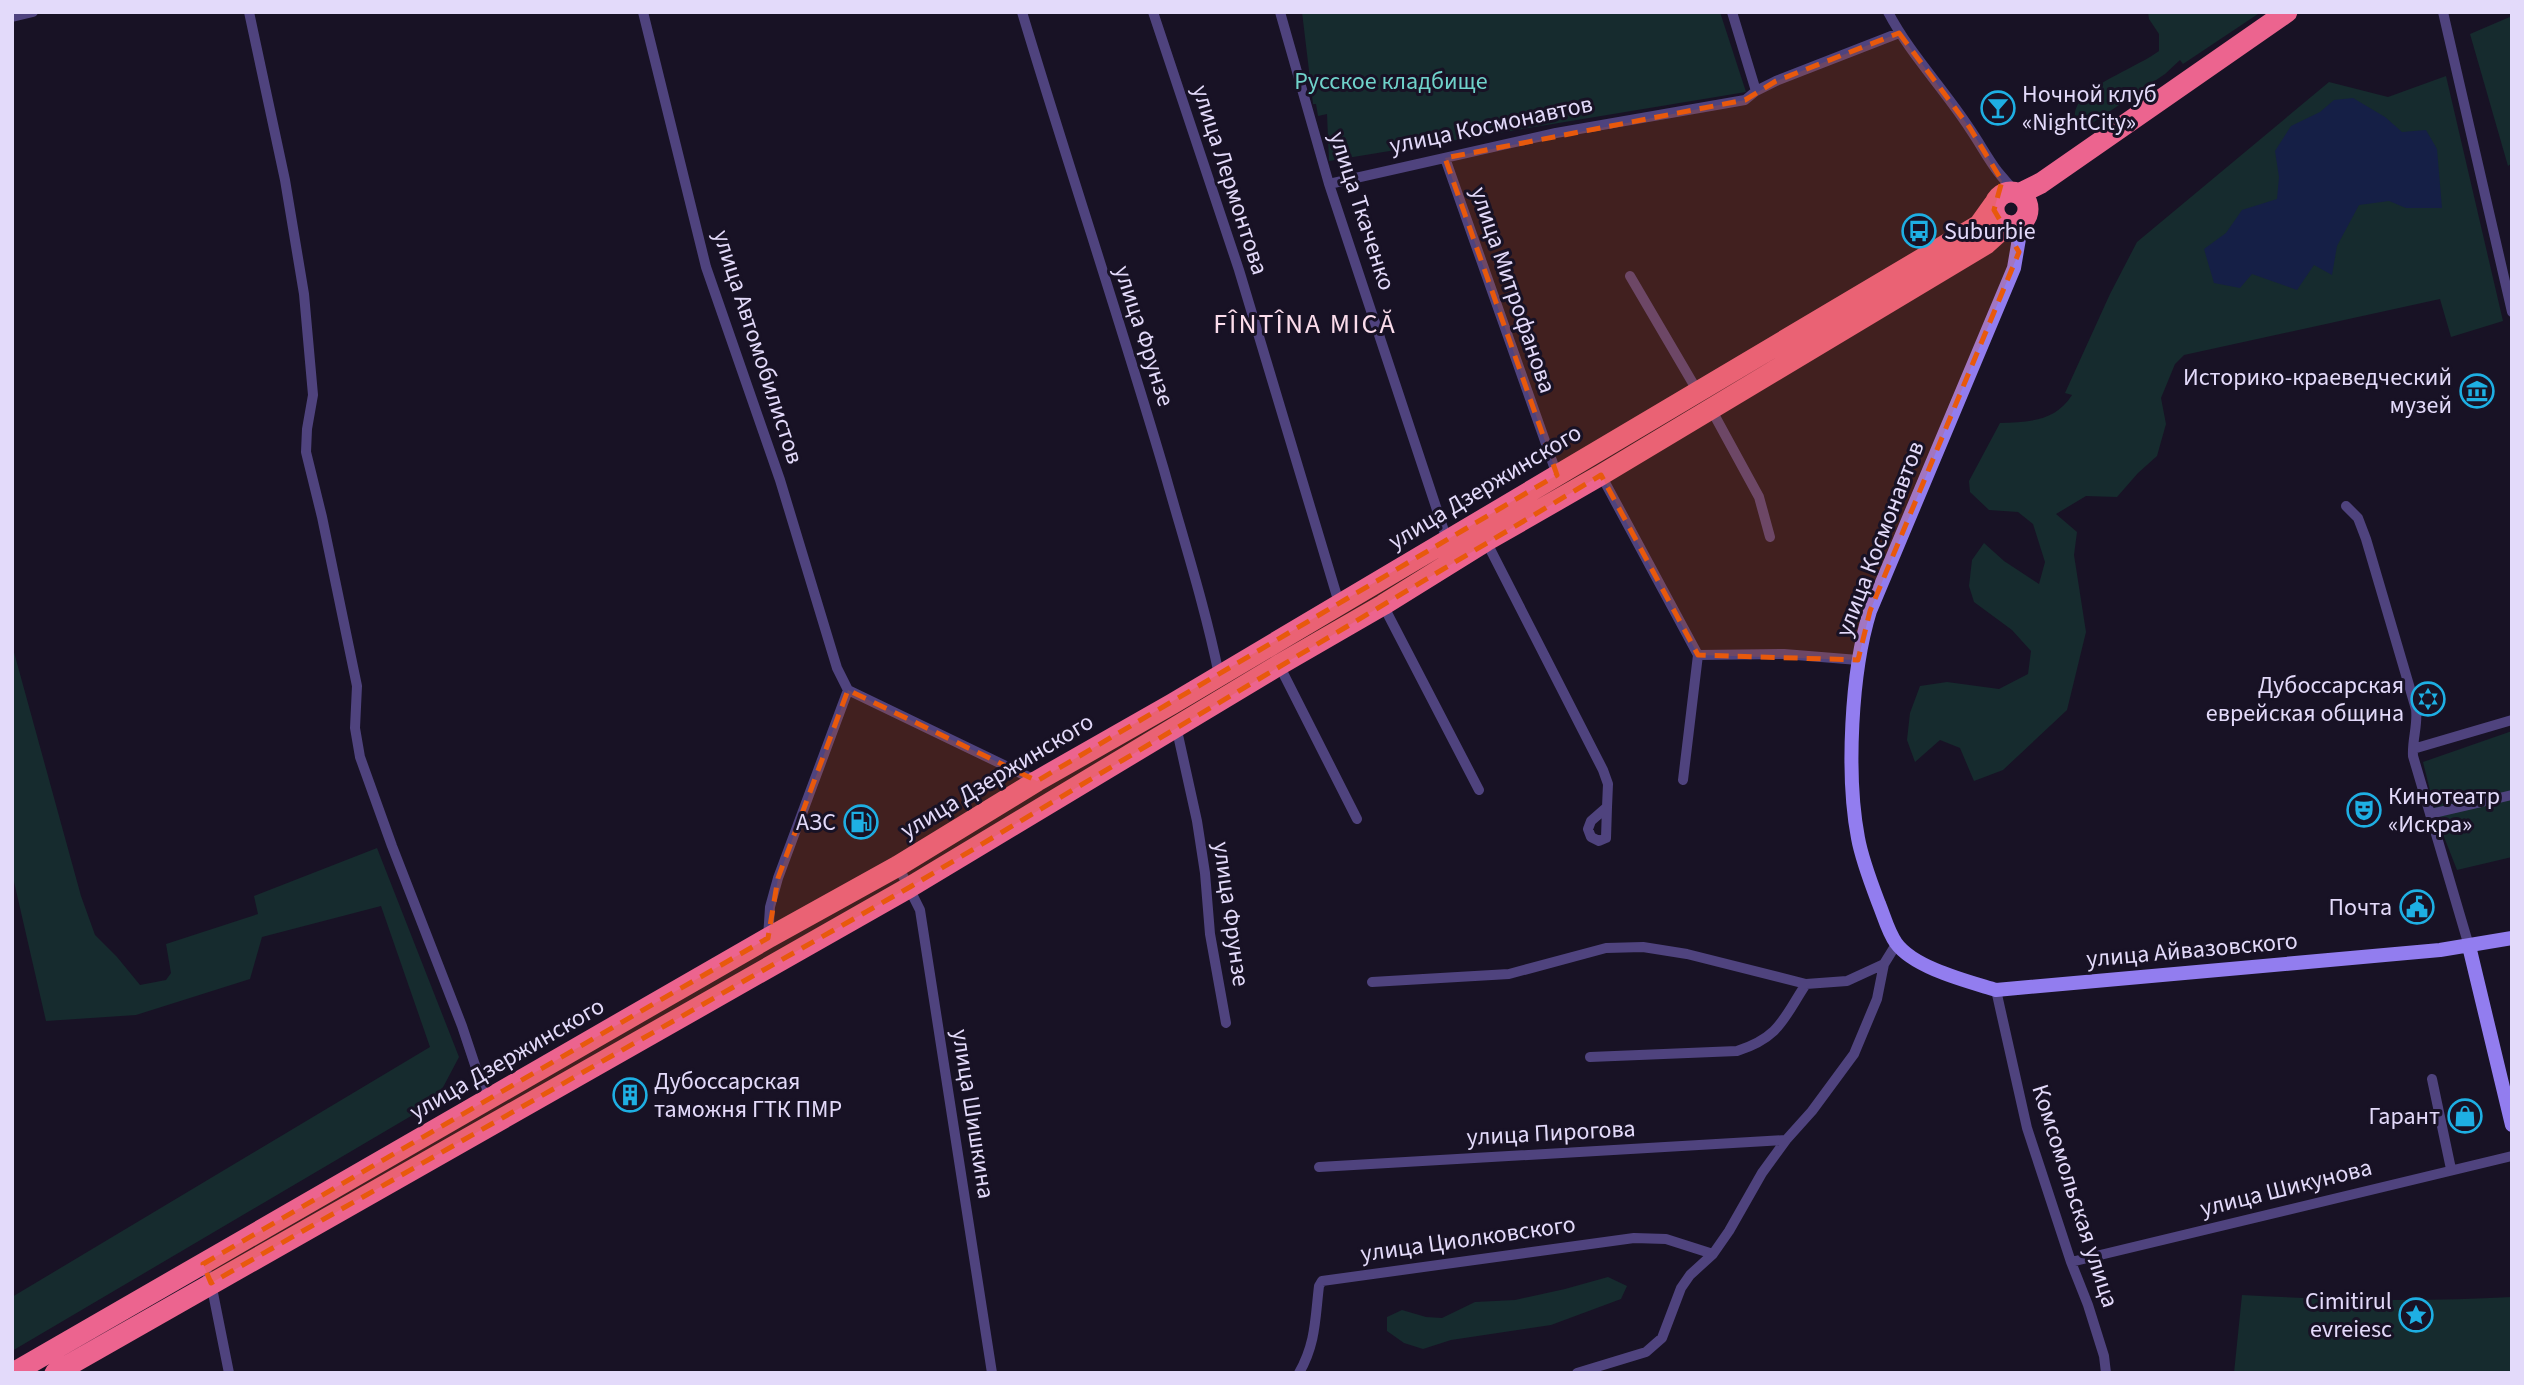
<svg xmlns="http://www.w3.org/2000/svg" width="2524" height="1385" font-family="'Source Sans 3',sans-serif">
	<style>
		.green { fill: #162b2e }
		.water { fill: #151f46 }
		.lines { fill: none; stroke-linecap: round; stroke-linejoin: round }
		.street { stroke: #4f437e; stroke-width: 10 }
		.secondary { stroke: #927def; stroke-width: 14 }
		.highway { stroke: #ec648f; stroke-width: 21 }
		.marked { fill: #e8590c; fill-opacity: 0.2; stroke: #e8590c; stroke-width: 5; stroke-dasharray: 14 9; stroke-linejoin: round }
		.labels { text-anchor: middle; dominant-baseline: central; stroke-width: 6; stroke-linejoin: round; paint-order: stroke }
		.park-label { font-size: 24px; fill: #6fd2ca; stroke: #181225 }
		.poi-label { font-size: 24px; fill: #e3dafa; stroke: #181225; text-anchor: end }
		.street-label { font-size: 24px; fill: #e3dafa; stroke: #181225 }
		.quarter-label { font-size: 28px; letter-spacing: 2px; fill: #fbdceb; stroke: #181225 }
	</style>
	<rect width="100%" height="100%" fill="#181225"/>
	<path class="green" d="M 1302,12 L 1720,12 L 1746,92 L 1329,161 L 1327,114 L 1318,116 L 1316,104 L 1313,104 Z
		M 2148,12 L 2261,12 L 2183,64 L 2180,60 L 2165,74 L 2085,128 L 2078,126 C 2073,118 2074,109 2080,101 C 2092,83 2139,66 2159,51 L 2159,34 L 2149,19 Z
		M 2512,16 L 2512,163 L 2508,166 L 2470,34 Z
		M 2446,76 L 2503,321 L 2451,337 L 2440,299 L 2184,355 L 2175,364 L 2161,398 L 2166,424 L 2157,456 L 2138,473 L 2117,497 L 2086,496 L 2056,514 L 2077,532 L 2074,555 L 2086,632 L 2067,710 L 2003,770 L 1974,781 L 1960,748 L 1940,740 L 1915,762 L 1907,740 L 1910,713 L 1920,686 L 1947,682 L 1999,689 L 2028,674 L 2031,651 L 2012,630 L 1974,602 L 1969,586 L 1972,560 L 1984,543 L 2004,561 L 2039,584 L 2045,562 L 2033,524 L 2018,512 L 1989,510 L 1970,492 L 1969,481 L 2000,423 C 2028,422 2055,422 2072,395 L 2065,393 L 2110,294 L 2137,242 L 2329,82 L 2388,97 Z
		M 12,645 L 81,896 L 95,935 L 117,957 L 140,985 L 166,980 L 171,973 L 166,944 L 258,914 L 254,896 L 377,848 L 459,1057 L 440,1093 L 411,1116 L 12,1351 L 12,1297 L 430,1047 L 381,906 L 262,937 L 250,979 L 136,1015 L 46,1021 L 12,873 Z
		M 2512,731 L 2512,857 L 2457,870 L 2437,819 L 2423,762 Z
		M 1608,1277 L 1627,1286 L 1621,1299 L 1551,1325 L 1451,1340 L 1423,1349 L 1404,1343 L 1387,1331 L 1387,1317 L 1402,1310 L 1426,1317 L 1442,1318 L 1475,1302 L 1515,1300 L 1565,1289 Z
		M 2242,1295 C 2332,1300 2421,1302 2512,1297 L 2512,1373 L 2234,1373 Z"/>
	<path class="water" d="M 2353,98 L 2385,117 L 2402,132 L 2426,130 L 2437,149 L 2442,208 L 2406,208 L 2389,201 L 2359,205 L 2337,246 L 2332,275 L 2314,265 L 2297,290 L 2252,274 L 2240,288 L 2214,283 L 2204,249 L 2226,233 L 2242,210 L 2277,199 L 2279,177 L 2275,151 L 2291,126 L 2320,112 L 2334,100 Z"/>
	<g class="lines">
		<path class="street" d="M 249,12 L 285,180 L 304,294 L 313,395 L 307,429 L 306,452 L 322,517 L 357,686 L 355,728 L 360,757 L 392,846 L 462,1026 L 487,1101
			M 643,12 L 706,267 L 780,480 L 837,668 L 848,690
			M 1022,12 C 1068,165 1119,317 1164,470 C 1183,538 1205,606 1219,675
			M 1153,12 L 1239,270 L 1339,603
			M 1280,12 L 1329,184 L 1447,540
			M 1732,12 L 1756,91
			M 1888,12 C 1910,54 1944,89 1970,129 C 1987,154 1995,174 2019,194
			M 2443,12 L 2512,312
			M 12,17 L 33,12
			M 1445,158 L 1557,475
			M 1329,184 L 1556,133 L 1745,100 L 1756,91 L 1776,81 L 1899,33
			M 1630,276 L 1698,392
			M 1711,409 L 1759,497 L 1770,537
			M 1601,475 L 1698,655 L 1784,654 L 1858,660
			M 2346,506 L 2358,518 L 2366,539 L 2416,709 C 2418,726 2412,739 2413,756 L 2469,946
			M 1486,541 L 1603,770 L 1608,784 L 1607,807 L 1591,821 L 1588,829 L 1591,837 L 1599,841 L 1606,838 L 1607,807
			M 1383,605 L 1479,790
			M 1279,665 L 1357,819
			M 1176,726 L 1197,821 L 1205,873 L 1210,934 L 1226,1023
			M 2413,749 L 2512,720
			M 1683,780 L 1698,655
			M 2430,814 L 2512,795
			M 898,866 L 920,910 L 992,1373
			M 768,938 L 770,907 L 778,878 L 848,690 L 1037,781
			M 1372,982 L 1509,974 L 1606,948 L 1643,947 L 1687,954 L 1806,984 L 1847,981 L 1884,964
			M 1996,990 L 2027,1128 L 2071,1262 L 2088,1305 L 2104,1356 L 2106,1373
			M 1590,1057 L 1737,1051 C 1780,1037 1783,1019 1806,984
			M 2432,1079 L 2451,1169
			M 1319,1167 L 1786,1140
			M 2071,1262 L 2512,1156
			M 203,1264 L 211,1283 L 229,1373
			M 1299,1373 C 1316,1343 1315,1319 1319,1286 L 1322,1281 L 1634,1238 L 1666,1239 L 1713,1254
			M 1577,1373 L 1646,1352 L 1662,1338 L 1681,1288 L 1690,1275 L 1713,1254 L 1729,1231 L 1762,1173 L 1786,1140 L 1812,1111 L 1854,1054 L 1877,999 L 1884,964 L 1897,943"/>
		<path class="secondary" d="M 2022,221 L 2014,268 L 1870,611 C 1851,672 1846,775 1858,838 C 1862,860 1871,883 1879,904 C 1884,916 1888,932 1896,943 C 1914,968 1967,981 1996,990 L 2440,950 L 2512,938
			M 2469,946 L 2512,1125"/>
		<path class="highway" d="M1994 209a17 17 0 1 1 34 0a17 17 0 1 1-34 0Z
			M 2019,194 L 2041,183 L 2287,12
			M 13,1373 L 768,938 L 898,866 L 1037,781 L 1172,704 L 1979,225 L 1994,204
			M 55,1373 L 910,887 L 1279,665 L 1383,605 L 1486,541 L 1601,475 L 1986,244 L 2007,225"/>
	</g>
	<path class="marked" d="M 1899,33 L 1970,128 L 2002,181 L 1994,210 L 2019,252 L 1870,611 L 1858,660 L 1698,655 L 1601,475 L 910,887 L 211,1283 L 203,1264 L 768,938 L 778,878 L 848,690 L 1037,781 L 1557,475 L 1445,158 L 1745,100 L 1776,81 Z"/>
	<defs>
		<symbol id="bar-ring" viewBox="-11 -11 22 22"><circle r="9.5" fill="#181225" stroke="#1eafe3" stroke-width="1.5"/><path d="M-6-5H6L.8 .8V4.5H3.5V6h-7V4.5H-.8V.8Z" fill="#1eafe3"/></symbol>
		<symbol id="bus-ring" viewBox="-11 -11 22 22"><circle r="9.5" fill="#181225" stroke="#1eafe3" stroke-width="1.5"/><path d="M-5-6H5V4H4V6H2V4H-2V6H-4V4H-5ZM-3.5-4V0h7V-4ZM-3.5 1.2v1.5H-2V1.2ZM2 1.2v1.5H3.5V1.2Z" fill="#1eafe3"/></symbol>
		<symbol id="museum-ring" viewBox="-11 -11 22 22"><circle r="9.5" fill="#181225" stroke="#1eafe3" stroke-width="1.5"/><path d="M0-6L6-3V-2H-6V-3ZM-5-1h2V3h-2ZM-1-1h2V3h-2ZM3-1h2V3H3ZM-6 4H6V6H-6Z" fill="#1eafe3"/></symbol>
		<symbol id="synagogue-ring" viewBox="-11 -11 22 22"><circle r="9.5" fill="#181225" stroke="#1eafe3" stroke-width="1.5"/><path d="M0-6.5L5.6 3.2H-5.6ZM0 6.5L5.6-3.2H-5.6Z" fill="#1eafe3"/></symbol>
		<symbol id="theatre-ring" viewBox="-11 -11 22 22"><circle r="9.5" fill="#181225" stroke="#1eafe3" stroke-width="1.5"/><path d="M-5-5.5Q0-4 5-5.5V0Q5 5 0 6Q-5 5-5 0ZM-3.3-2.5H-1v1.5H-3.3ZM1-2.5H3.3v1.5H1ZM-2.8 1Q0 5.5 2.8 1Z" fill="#1eafe3"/></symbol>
		<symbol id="fuel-ring" viewBox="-11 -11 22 22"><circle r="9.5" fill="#181225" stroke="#1eafe3" stroke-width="1.5"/><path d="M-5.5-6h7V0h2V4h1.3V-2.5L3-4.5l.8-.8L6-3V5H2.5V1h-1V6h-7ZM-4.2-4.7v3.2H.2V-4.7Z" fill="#1eafe3"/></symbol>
		<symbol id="civic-ring" viewBox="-11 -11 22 22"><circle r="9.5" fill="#181225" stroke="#1eafe3" stroke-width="1.5"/><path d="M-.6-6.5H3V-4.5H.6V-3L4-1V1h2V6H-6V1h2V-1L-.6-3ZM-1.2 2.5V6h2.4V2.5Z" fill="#1eafe3"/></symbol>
		<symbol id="building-ring" viewBox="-11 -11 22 22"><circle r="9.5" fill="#181225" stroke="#1eafe3" stroke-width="1.5"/><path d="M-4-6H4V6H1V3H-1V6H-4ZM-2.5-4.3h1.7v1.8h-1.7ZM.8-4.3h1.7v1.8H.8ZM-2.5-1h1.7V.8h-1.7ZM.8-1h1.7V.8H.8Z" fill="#1eafe3"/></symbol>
		<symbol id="shop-ring" viewBox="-11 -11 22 22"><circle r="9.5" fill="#181225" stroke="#1eafe3" stroke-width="1.5"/><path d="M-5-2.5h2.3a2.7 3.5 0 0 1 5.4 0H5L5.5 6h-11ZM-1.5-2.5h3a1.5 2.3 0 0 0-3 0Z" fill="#1eafe3"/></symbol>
		<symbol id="sight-ring" viewBox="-11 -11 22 22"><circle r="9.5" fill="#181225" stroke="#1eafe3" stroke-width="1.5"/><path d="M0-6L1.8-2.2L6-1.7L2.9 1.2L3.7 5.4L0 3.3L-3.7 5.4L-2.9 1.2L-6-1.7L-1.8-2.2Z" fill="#1eafe3"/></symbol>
	</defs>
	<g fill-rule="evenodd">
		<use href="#bar-ring" x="1979" y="89" width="38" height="38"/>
		<use href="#bus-ring" x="1900" y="212" width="38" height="38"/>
		<use href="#museum-ring" x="2458" y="372" width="38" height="38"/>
		<use href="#synagogue-ring" x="2409" y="680" width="38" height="38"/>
		<use href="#theatre-ring" x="2345" y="791" width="38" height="38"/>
		<use href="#fuel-ring" x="842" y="803" width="38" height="38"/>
		<use href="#civic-ring" x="2398" y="888" width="38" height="38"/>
		<use href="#building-ring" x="611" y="1076" width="38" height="38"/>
		<use href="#shop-ring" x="2446" y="1097" width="38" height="38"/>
		<use href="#sight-ring" x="2397" y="1296" width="38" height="38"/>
	</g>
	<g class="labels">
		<g class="park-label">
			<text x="1391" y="81">Русское кладбище</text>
		</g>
		<g class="poi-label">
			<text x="2022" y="94" text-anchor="start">Ночной клуб<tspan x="2022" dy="28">«NightCity»</tspan></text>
			<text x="1944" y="231" text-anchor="start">Suburbie</text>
			<text x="2452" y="377">Историко-краеведческий<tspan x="2452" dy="28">музей</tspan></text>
			<text x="2404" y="685">Дубоссарская<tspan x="2404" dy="28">еврейская община</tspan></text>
			<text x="2388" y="796" text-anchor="start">Кинотеатр<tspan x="2388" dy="28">«Искра»</tspan></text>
			<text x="836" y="822">АЗС</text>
			<text x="2392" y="907">Почта</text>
			<text x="654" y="1081" text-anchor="start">Дубоссарская<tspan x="654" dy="28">таможня ГТК ПМР</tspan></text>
			<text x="2440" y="1116">Гарант</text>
			<text x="2392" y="1301">Cimitirul<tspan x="2392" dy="28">evreiesc</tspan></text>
		</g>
		<g class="street-label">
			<text transform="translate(1491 125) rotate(-12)">улица Космонавтов</text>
			<text transform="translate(1230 180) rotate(72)">улица Лермонтова</text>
			<text transform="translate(1362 211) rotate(72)">улица Ткаченко</text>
			<text transform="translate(1513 290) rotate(71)">улица Митрофанова</text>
			<text transform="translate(1144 336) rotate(72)">улица Фрунзе</text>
			<text transform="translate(758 347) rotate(72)">улица Автомобилистов</text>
			<text transform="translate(1485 487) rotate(-31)">улица Дзержинского</text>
			<text transform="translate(1880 539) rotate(-69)">улица Космонавтов</text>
			<text transform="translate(997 776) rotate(-31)">улица Дзержинского</text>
			<text transform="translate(1231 914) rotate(82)">улица Фрунзе</text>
			<text transform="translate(2192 950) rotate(-5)">улица Айвазовского</text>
			<text transform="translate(507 1059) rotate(-30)">улица Дзержинского</text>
			<text transform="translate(973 1114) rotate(81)">улица Шишкина</text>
			<text transform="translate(1551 1133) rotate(-3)">улица Пирогова</text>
			<text transform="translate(2286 1188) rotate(-14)">улица Шикунова</text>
			<text transform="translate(2075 1196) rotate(72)">Комсомольская улица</text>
			<text transform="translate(1468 1239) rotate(-8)">улица Циолковского</text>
		</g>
		<g class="quarter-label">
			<text x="1305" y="324">FÎNTÎNA MICĂ</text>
		</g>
	</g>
	<rect width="2524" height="1385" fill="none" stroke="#e3dafa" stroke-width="28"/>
</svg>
